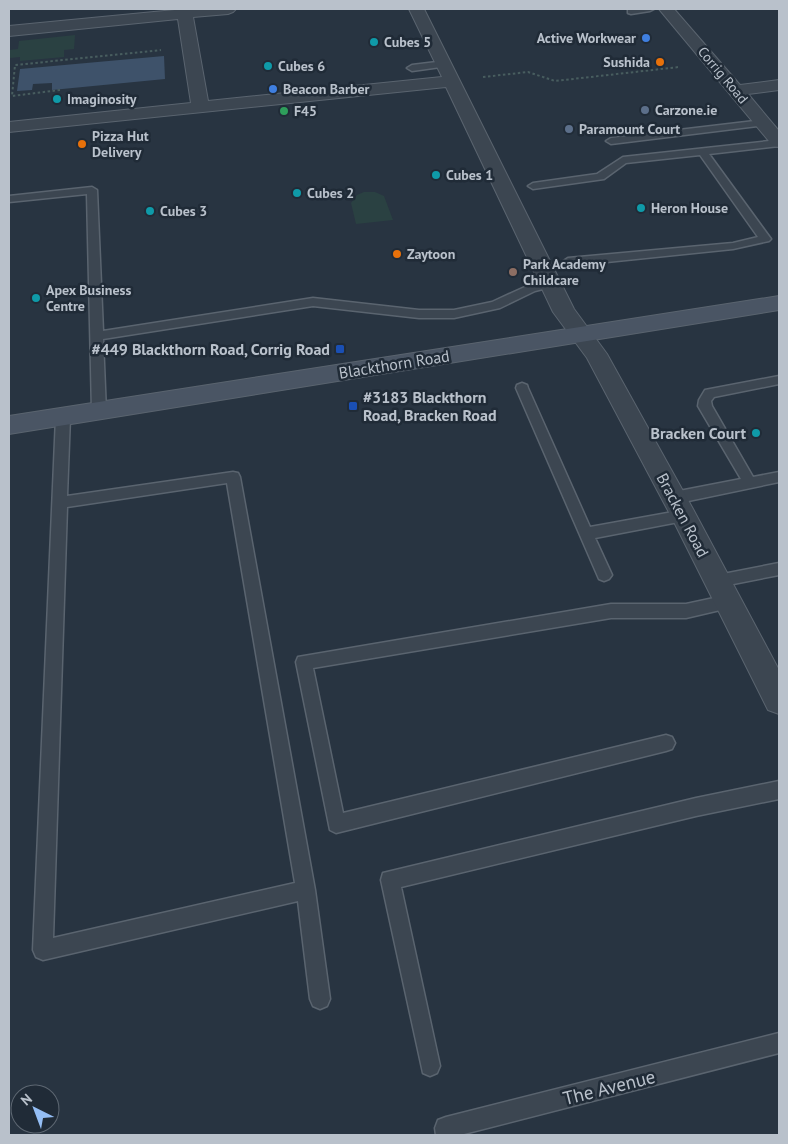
<svg xmlns="http://www.w3.org/2000/svg" width="788" height="1144" font-family="'PT Sans',sans-serif">
	<style>
		.green { fill: #2a4142 }
		.water { fill: #3e526a }
		.lines { fill: none; stroke-linecap: round; stroke-linejoin: round }
		.lane-casing { stroke: #5a646f; stroke-width: 3 }
		.street-casing { stroke: #5a646f; stroke-width: 2 }
		.secondary-casing { stroke: #5a646f; stroke-width: 2 }
		.path { stroke: #485d5f; stroke-width: 2; stroke-dasharray: 2.5 2.5; stroke-linecap: butt }
		.lane { fill: #3c4651; fill-rule: evenodd }
		.street { fill: #3c4651; fill-rule: evenodd }
		.secondary { fill: #4a5564; fill-rule: evenodd }
		.shop-dot { fill: #3f7fe0; stroke: #202b37; stroke-width: 2 }
		.culture-dot { fill: #0f9aa8; stroke: #202b37; stroke-width: 2 }
		.food-dot { fill: #e8710a; stroke: #202b37; stroke-width: 2 }
		.service-dot { fill: #5c6f8a; stroke: #202b37; stroke-width: 2 }
		.leisure-dot { fill: #2e9e5b; stroke: #202b37; stroke-width: 2 }
		.education-dot { fill: #8d6e63; stroke: #202b37; stroke-width: 2 }
		.transit-dot { fill: #1a4fb4; stroke: #202b37; stroke-width: 2 }
		.labels { text-anchor: middle; dominant-baseline: central; stroke-width: 5; stroke-linejoin: round; paint-order: stroke }
		.far-poi-label { font-size: 14px; font-weight: bold; fill: #b9c1cb; stroke: #202b37; text-anchor: start }
		.far-street-label { font-size: 14px; fill: #b9c1cb; stroke: #202b37 }
		.poi-label { font-size: 16px; font-weight: bold; fill: #b9c1cb; stroke: #202b37; text-anchor: end }
		.street-label { font-size: 16px; fill: #b9c1cb; stroke: #202b37 }
		.near-street-label { font-size: 19px; fill: #b9c1cb; stroke: #202b37 }
	</style>
	<rect width="100%" height="100%" fill="#283441"/>
	<path class="green" d="M 75,35 L 74,49 L 64,50 L 64,57 L 20,61 L 20,57 L 10,58 L 9,74 L 9,50 L 18,49 L 19,41 Z
		M 364,192 L 375,192 L 384,196 L 393,220 L 356,224 L 351,203 L 357,195 Z"/>
	<path class="water" d="M 164,56 L 165,79 L 52,90 L 52,83 L 33,84 L 32,90 L 17,91 L 20,69 Z"/>
	<g class="lines">
		<defs>
			<path id="lane" d="M 628,9 L 654,9 L 650,11 L 631,14 L 628,13 Z
				M 445,61 L 449,64 L 448,66 L 412,71 L 407,68 L 412,65 Z
				M 763,120 L 768,123 L 766,125 L 611,144 L 606,141 L 611,138 Z
				M 779,140 L 779,146 L 709,154 L 771,239 L 769,241 L 733,249 L 568,266 L 562,262 L 568,258 L 733,243 L 758,237 L 700,155 L 626,163 L 604,179 L 533,189 L 528,186 L 533,183 L 597,174 L 623,157 Z
				M 92,187 L 97,190 L 103,331 L 313,298 L 419,310 L 454,310 L 492,302 L 527,286 L 551,279 L 557,283 L 555,286 L 535,291 L 500,308 L 454,318 L 419,318 L 313,306 L 103,339 L 106,412 L 104,415 L 94,415 L 92,412 L 87,194 L 9,202 L 9,196 Z
				M 779,376 L 779,384 L 714,397 L 711,401 L 712,406 L 753,477 L 779,472 L 779,482 L 674,504 L 669,502 L 667,498 L 669,494 L 674,492 L 741,479 L 698,406 L 699,400 L 705,390 Z
				M 522,383 L 527,385 L 528,388 L 590,527 L 684,510 L 689,512 L 691,516 L 689,520 L 595,538 L 612,575 L 609,579 L 604,581 L 599,579 L 516,388 L 517,385 Z
				M 63,412 L 68,414 L 70,417 L 67,496 L 233,472 L 238,473 L 240,477 L 315,890 L 330,999 L 327,1006 L 320,1009 L 313,1006 L 310,999 L 298,901 L 43,960 L 36,957 L 33,950 L 56,417 L 58,414 ZM 227,483 L 295,883 L 53,938 L 67,507 Z
				M 779,563 L 779,575 L 718,587 L 713,586 L 710,581 L 713,576 L 718,575 Z
				M 728,595 L 733,597 L 736,602 L 733,607 L 686,618 L 611,618 L 313,668 L 343,813 L 666,735 L 672,737 L 675,743 L 672,749 L 666,751 L 336,833 L 330,830 L 296,662 L 298,657 L 611,604 L 686,604 Z
				M 779,781 L 779,799 L 696,816 L 401,887 L 440,1066 L 437,1073 L 430,1076 L 423,1073 L 381,880 L 383,873 L 696,798 Z
				M 779,1033 L 779,1053 L 460,1135 L 436,1135 L 435,1128 L 438,1120 L 446,1117 Z"/>
			<path id="street" d="M 185,9 L 236,9 L 233,12 L 228,14 L 193,17 L 208,101 L 442,77 L 409,9 L 424,9 L 574,309 L 607,354 L 693,509 L 779,670 L 779,714 L 768,710 L 673,520 L 587,358 L 553,312 L 446,87 L 9,132 L 9,122 L 191,103 L 178,19 L 9,36 L 9,26 Z
				M 659,9 L 674,9 L 740,85 L 779,80 L 779,90 L 748,94 L 779,131 L 779,147 L 773,146 Z"/>
			<path id="secondary" d="M 779,296 L 779,310 L 9,434 L 9,416 Z"/>
		</defs>
		<use href="#lane" class="lane-casing"/>
		<use href="#street" class="street-casing"/>
		<use href="#secondary" class="secondary-casing"/>
		<path class="path" d="M 483,77 L 528,72 L 555,81 L 679,67
			M 60,90 L 12,96 L 15,65 L 161,50"/>
		<use href="#lane" class="lane"/>
		<use href="#street" class="street"/>
		<use href="#secondary" class="secondary"/>
	</g>
	<g class="shop-dot">
		<circle cx="646" cy="38" r="5"/>
		<circle cx="273" cy="89" r="5"/>
	</g>
	<g class="culture-dot">
		<circle cx="374" cy="42" r="5"/>
		<circle cx="268" cy="66" r="5"/>
		<circle cx="57" cy="99" r="5"/>
		<circle cx="436" cy="175" r="5"/>
		<circle cx="297" cy="193" r="5"/>
		<circle cx="641" cy="208" r="5"/>
		<circle cx="150" cy="211" r="5"/>
		<circle cx="36" cy="298" r="5"/>
		<circle cx="756" cy="433" r="5"/>
	</g>
	<g class="food-dot">
		<circle cx="660" cy="62" r="5"/>
		<circle cx="82" cy="144" r="5"/>
		<circle cx="397" cy="254" r="5"/>
	</g>
	<g class="service-dot">
		<circle cx="645" cy="110" r="5"/>
		<circle cx="569" cy="129" r="5"/>
	</g>
	<circle class="leisure-dot" cx="284" cy="111" r="5"/>
	<circle class="education-dot" cx="513" cy="272" r="5"/>
	<g class="transit-dot">
		<rect x="335" y="344" width="10" height="10" rx="2.5"/>
		<rect x="348" y="401" width="10" height="10" rx="2.5"/>
	</g>
	<g class="labels">
		<g class="far-poi-label">
			<text x="636" y="38" text-anchor="end">Active Workwear</text>
			<text x="384" y="42">Cubes 5</text>
			<text x="650" y="62" text-anchor="end">Sushida</text>
			<text x="278" y="66">Cubes 6</text>
			<text x="283" y="89">Beacon Barber</text>
			<text x="67" y="99">Imaginosity</text>
			<text x="655" y="110">Carzone.ie</text>
			<text x="294" y="111">F45</text>
			<text x="579" y="129">Paramount Court</text>
			<text x="92" y="136">Pizza Hut<tspan x="92" dy="16">Delivery</tspan></text>
			<text x="446" y="175">Cubes 1</text>
			<text x="307" y="193">Cubes 2</text>
			<text x="651" y="208">Heron House</text>
			<text x="160" y="211">Cubes 3</text>
			<text x="407" y="254">Zaytoon</text>
			<text x="523" y="264">Park Academy<tspan x="523" dy="16">Childcare</tspan></text>
			<text x="46" y="290">Apex Business<tspan x="46" dy="16">Centre</tspan></text>
		</g>
		<g class="far-street-label">
			<text transform="translate(723 75) rotate(50)">Corrig Road</text>
		</g>
		<g class="poi-label">
			<text x="330" y="349">#449 Blackthorn Road, Corrig Road</text>
			<text x="363" y="397" text-anchor="start">#3183 Blackthorn<tspan x="363" dy="18">Road, Bracken Road</tspan></text>
			<text x="746" y="433">Bracken Court</text>
		</g>
		<g class="street-label">
			<text transform="translate(394 364) rotate(-9)">Blackthorn Road</text>
			<text transform="translate(683 515) rotate(62)">Bracken Road</text>
		</g>
		<g class="near-street-label">
			<text transform="translate(609 1087) rotate(-14)">The Avenue</text>
		</g>
	</g>
	<rect width="788" height="1144" fill="none" stroke="#b9c1cb" stroke-width="20"/>
	<g transform="translate(35 1109) rotate(318)"><circle r="24" fill="#202b37" stroke="#5d6772"/>
	<path d="M0-4L9 19L0 12L-9 19Z" fill="#94bef5"/>
	<text y="-8" font-size="14" font-weight="bold" text-anchor="middle" fill="#b9c1cb">N</text>
	</g>
</svg>
